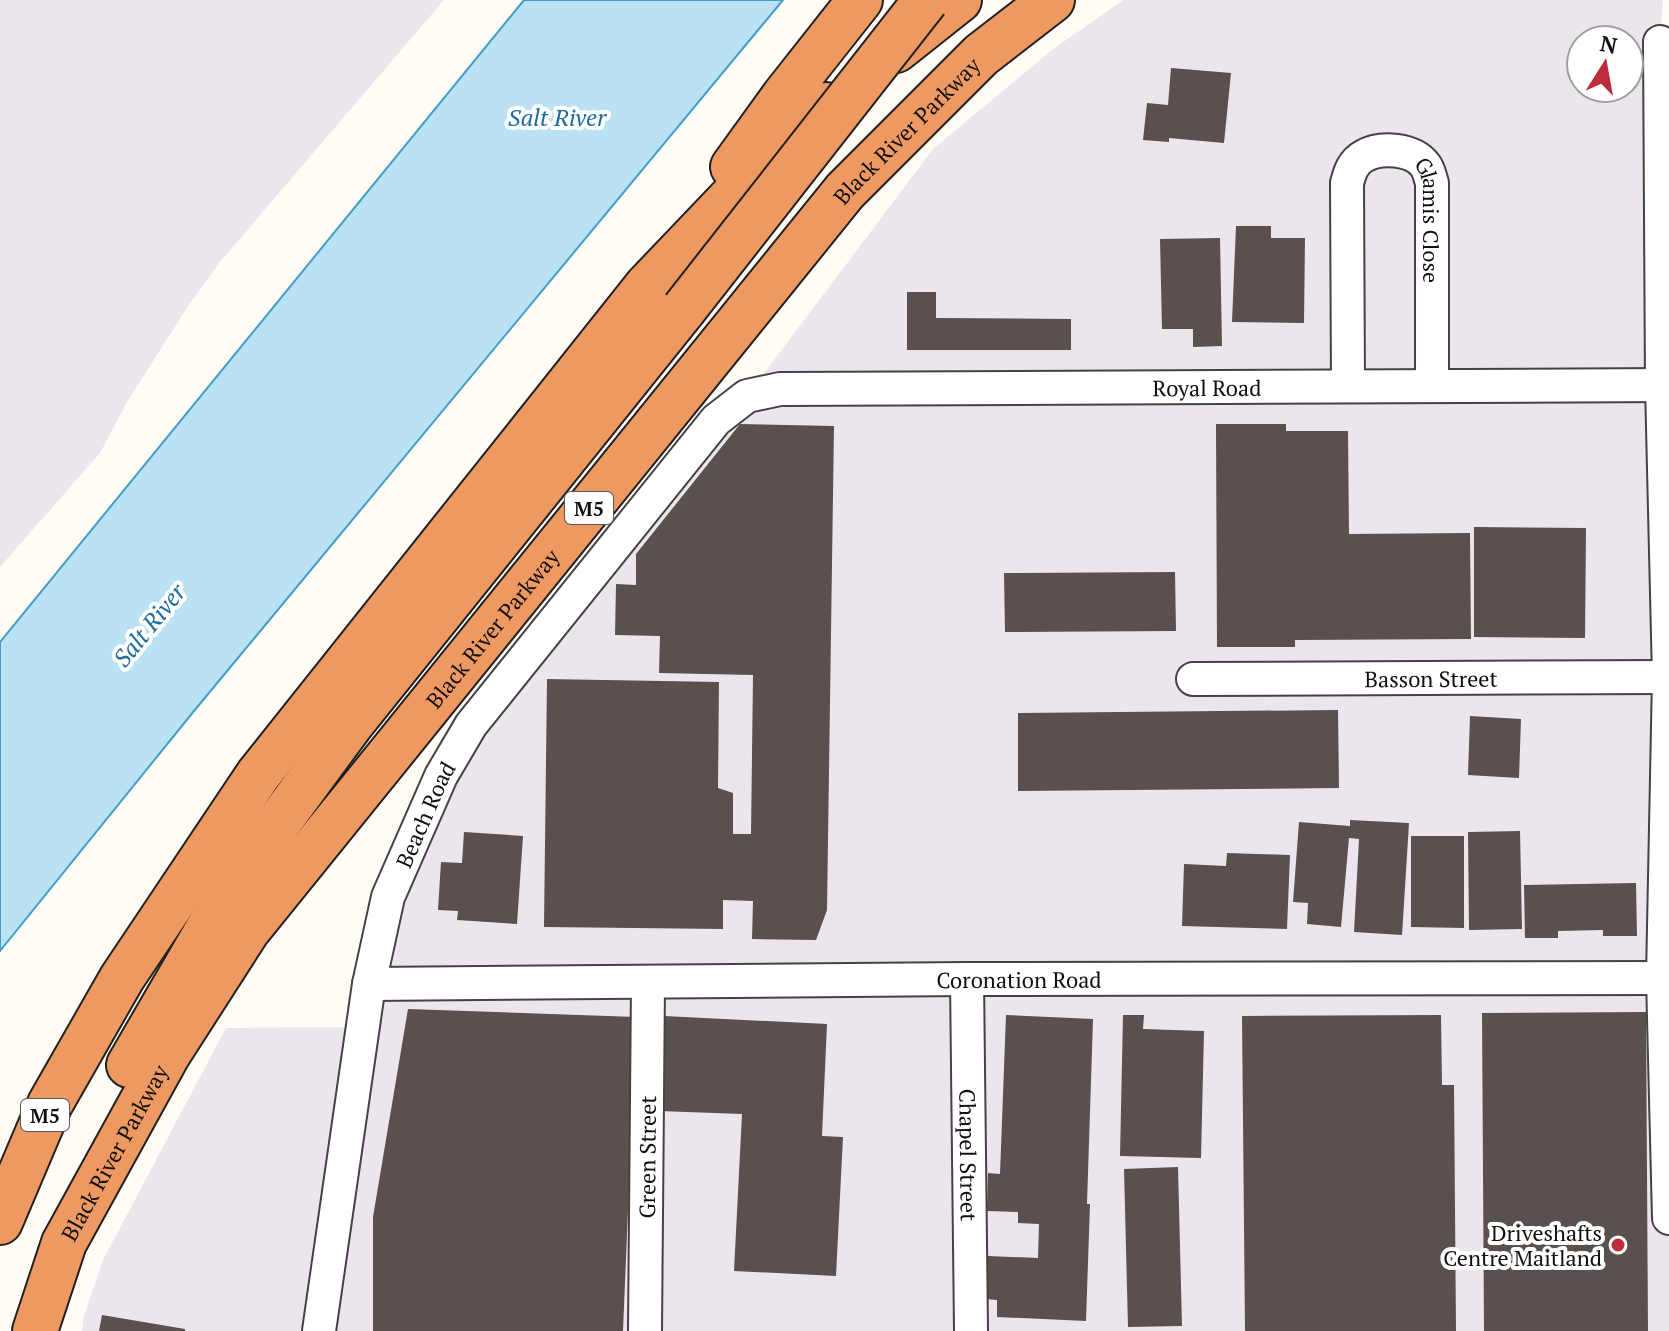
<svg xmlns="http://www.w3.org/2000/svg" width="1669" height="1331" font-family="'PT Serif',serif">
	<style>
		.industrial { fill: #ece5ee; fill-rule: evenodd }
		.water { fill: #bae2f4; stroke: #449cc8; stroke-width: 2 }
		.building { fill: #58514d }
		.lines { fill: none; stroke-linecap: round; stroke-linejoin: round }
		.minor-casing { stroke: #434343; stroke-width: 36 }
		.highway-casing { stroke: #212121; stroke-width: 48 }
		.minor { stroke: #fff; stroke-width: 32 }
		.highway { stroke: #ee9962; stroke-width: 44 }
		.highway-bridge-casing { stroke: #212121; stroke-width: 48; stroke-linecap: butt }
		.highway-bridge { stroke: #ee9962; stroke-width: 44 }
		.poi-dot { fill: #bc2c3d; stroke: #fff; stroke-width: 3 }
		.labels { text-anchor: middle; dominant-baseline: central; stroke-width: 8; stroke-linejoin: round; paint-order: stroke }
		.shield { fill: #fff; stroke: #585858; stroke-width: 2 }
		.shield-label { font-size: 20px; font-weight: bold; fill: #101010 }
		.street-label { font-size: 22px; fill: #101010; stroke: #fff }
		.poi-label { font-size: 22px; fill: #101010; stroke: #fff; text-anchor: end }
		.water-label { font-size: 24px; font-style: italic; fill: #1d6e9e; stroke: #fff }
	</style>
	<rect width="100%" height="100%" fill="#fefcf4"/>
	<path class="industrial" d="M 0,0 L 444,0 L 220,262 L 188,306 L 127,402 L 100,453 L 0,567 Z
		M 1123,0 L 1663,0 L 1660,42 L 1669,385 L 1669,1331 L 82,1331 L 84,1316 L 103,1260 L 226,1028 L 363,1027 L 441,776 L 747,396 L 933,149 L 1052,50 ZM 1581,40 L 1629,40 L 1629,88 L 1581,88 Z"/>
	<path class="water" d="M 524,0 L 783,0 L 194,711 L 0,951 L 0,642 Z"/>
	<path class="building" d="M 1171,68 L 1231,73 L 1224,143 L 1169,138 L 1169,142 L 1143,140 L 1147,103 L 1168,105 Z
		M 1236,226 L 1271,226 L 1271,238 L 1305,238 L 1304,323 L 1232,322 Z
		M 1220,238 L 1222,346 L 1193,347 L 1193,329 L 1162,329 L 1160,239 Z
		M 907,292 L 936,292 L 936,318 L 1071,319 L 1071,350 L 907,350 Z
		M 740,424 L 834,426 L 827,910 L 816,940 L 752,939 L 753,901 L 723,900 L 723,929 L 544,927 L 547,679 L 719,682 L 718,788 L 733,793 L 733,834 L 751,834 L 753,675 L 659,673 L 660,636 L 615,635 L 616,584 L 636,585 L 636,554 Z
		M 1216,424 L 1286,424 L 1286,431 L 1348,431 L 1349,534 L 1470,533 L 1471,639 L 1295,640 L 1295,647 L 1217,647 Z
		M 1474,527 L 1586,528 L 1585,638 L 1474,637 Z
		M 1175,572 L 1176,631 L 1005,632 L 1004,573 Z
		M 1338,710 L 1339,788 L 1018,791 L 1018,713 Z
		M 1470,716 L 1521,719 L 1519,778 L 1468,775 Z
		M 1350,820 L 1409,823 L 1402,935 L 1354,932 L 1359,839 L 1349,838 L 1341,927 L 1307,924 L 1308,903 L 1293,902 L 1299,822 L 1350,826 Z
		M 1520,831 L 1522,929 L 1469,930 L 1468,832 Z
		M 464,832 L 523,836 L 517,924 L 457,920 L 458,911 L 438,910 L 441,862 L 462,863 Z
		M 1411,836 L 1464,836 L 1464,928 L 1411,927 Z
		M 1227,853 L 1290,855 L 1287,929 L 1182,926 L 1184,864 L 1226,866 Z
		M 1636,883 L 1637,936 L 1603,936 L 1603,930 L 1558,931 L 1558,938 L 1525,938 L 1524,885 Z
		M 408,1009 L 636,1017 L 623,1331 L 373,1331 L 373,1217 Z
		M 1646,1012 L 1648,1331 L 1484,1331 L 1482,1013 Z
		M 1006,1015 L 1093,1019 L 1087,1204 L 1090,1204 L 1086,1321 L 997,1317 L 997,1300 L 986,1299 L 988,1256 L 1038,1258 L 1039,1224 L 1018,1223 L 1018,1212 L 987,1211 L 988,1173 L 1000,1174 Z
		M 1123,1015 L 1144,1015 L 1143,1029 L 1204,1031 L 1201,1158 L 1120,1156 Z
		M 1441,1015 L 1442,1085 L 1454,1085 L 1456,1331 L 1245,1331 L 1242,1016 Z
		M 664,1016 L 827,1024 L 822,1136 L 843,1137 L 836,1276 L 734,1271 L 742,1114 L 659,1111 Z
		M 1178,1167 L 1182,1326 L 1128,1327 L 1124,1169 Z
		M 102,1315 L 185,1329 L 185,1331 L 99,1331 Z"/>
	<g class="lines">
		<defs>
			<g id="minor">
				<path d="M 1660,42 L 1662,385 L 1669,677 L 1663,978 L 1669,1218"/>
				<path id="s1" d="M 1348,386 L 1347,183 C 1350,172 1353,162 1364,156 C 1381,146 1413,149 1425,165 C 1429,170 1430,177 1432,183 L 1432,386"/>
				<path id="s2" d="M 1193,679 L 1669,677"/>
				<path id="s3" d="M 967,979 L 971,1331"/>
				<path id="s4" d="M 369,984 L 967,979 L 1669,978"/>
				<path id="s5" d="M 319,1331 L 369,984 L 388,897 L 441,776 L 471,725 L 716,420 L 747,396 L 780,389 L 1669,385"/>
				<path id="s6" d="M 645,1331 L 648,983"/>
			</g>
			<g id="highway">
				<path d="M 896,50 L 959,0"/>
				<path d="M 733,167 L 785,95 L 860,0"/>
				<path d="M 129,1065 L 237,879 L 351,724 L 684,309"/>
				<path d="M 0,1222 L 50,1104 L 122,978 L 258,775 L 647,286 L 752,176 L 826,105"/>
				<path id="s7" d="M 35,1331 L 64,1243 L 168,1054 L 247,931 L 845,191 L 981,55 L 1052,0"/>
			</g>
		</defs>
		<use href="#minor" class="minor-casing"/>
		<use href="#highway" class="highway-casing"/>
		<use href="#minor" class="minor"/>
		<use href="#highway" class="highway"/>
		<defs>
			<path id="highway-bridge" d="M 684,309 L 926,0"/>
		</defs>
		<use href="#highway-bridge" class="highway-bridge-casing"/>
		<use href="#highway-bridge" class="highway-bridge"/>
	</g>
	<circle class="poi-dot" cx="1618" cy="1245" r="8"/>
	<g class="labels">
		<g class="shield">
			<rect x="565" y="492" width="48" height="32" rx="6"/>
			<rect x="21" y="1099" width="48" height="32" rx="6"/>
		</g>
		<g class="shield-label">
			<text x="589" y="508">M5</text>
			<text x="45" y="1115">M5</text>
		</g>
		<g class="street-label">
			<text stroke="none"><textPath href="#s7" startOffset="1492">Black River Parkway</textPath></text>
			<text stroke="none"><textPath href="#s1" startOffset="358">Glamis Close</textPath></text>
			<text stroke="none"><textPath href="#s5" startOffset="1522">Royal Road</textPath></text>
			<text stroke="none"><textPath href="#s7" startOffset="844">Black River Parkway</textPath></text>
			<text stroke="none"><textPath href="#s2" startOffset="238">Basson Street</textPath></text>
			<text stroke="none"><textPath href="#s5" startOffset="530">Beach Road</textPath></text>
			<text stroke="none"><textPath href="#s4" startOffset="650">Coronation Road</textPath></text>
			<text stroke="none"><textPath href="#s7" startOffset="196">Black River Parkway</textPath></text>
			<text stroke="none"><textPath href="#s3" startOffset="176">Chapel Street</textPath></text>
			<text stroke="none"><textPath href="#s6" startOffset="174">Green Street</textPath></text>
		</g>
		<g class="poi-label">
			<text x="1602" y="1232">Driveshafts<tspan x="1602" dy="25">Centre Maitland</tspan></text>
		</g>
		<g class="water-label">
			<text x="557" y="117">Salt River</text>
			<text transform="translate(149 625) rotate(-51)">Salt River</text>
		</g>
	</g>
	<g transform="translate(1605 64) rotate(11)"><circle r="38" fill="#ffffff" stroke="#9f9f9f" stroke-width="2"/>
	<path d="M0-6L14 30L0 20L-14 30Z" fill="#bc2c3d"/>
	<text y="-12" font-size="22" font-weight="bold" text-anchor="middle" fill="#101010">N</text>
	</g>
</svg>
